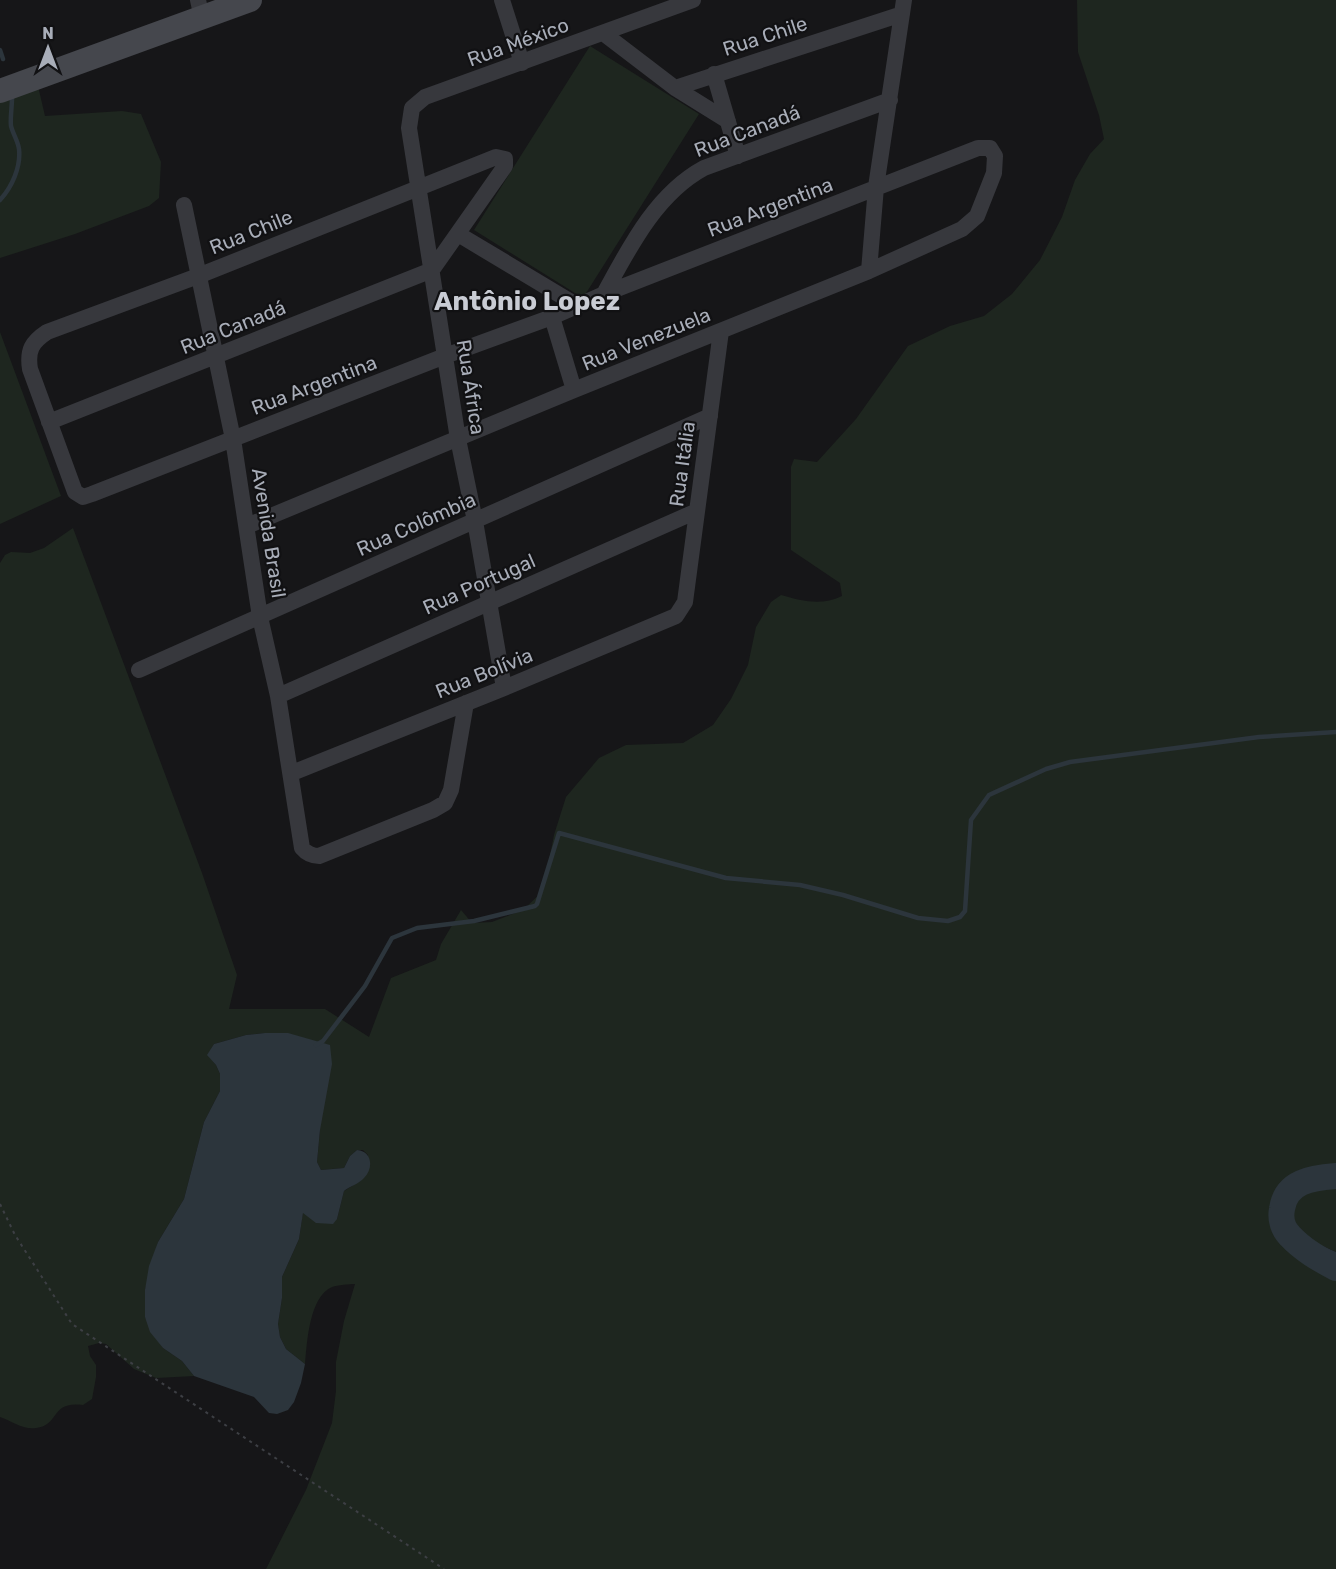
<svg xmlns="http://www.w3.org/2000/svg" width="1336" height="1569" font-family="Rubik,sans-serif">
	<style>
		.green { fill: #1e261f }
		.water { fill: #2c353c }
		.lines { fill: none; stroke-linecap: round; stroke-linejoin: round }
		.stream { stroke: #2c353c; stroke-width: 4.5 }
		.river { stroke: #2c353c; stroke-width: 26 }
		.path { stroke: #3d3f44; stroke-width: 2; stroke-dasharray: 3 4.5; stroke-linecap: butt }
		.minor { stroke: #37383d; stroke-width: 16 }
		.secondary { stroke: #45474d; stroke-width: 24 }
		.labels { text-anchor: middle; dominant-baseline: central; stroke-width: 4.5; stroke-linejoin: round; paint-order: stroke }
		.street-label { font-size: 20px; fill: #a8adb8; stroke: #111113 }
		.district-label { font-size: 26px; font-weight: bold; fill: #c9ccd4; stroke: #111113 }
	</style>
	<rect width="100%" height="100%" fill="#161618"/>
	<path class="green" d="M 1077,0 L 1336,0 L 1336,1169 L 1314,1174 L 1293,1182 L 1283,1225 L 1315,1263 L 1336,1269 L 1336,1569 L 266,1569 L 306,1490 L 332,1423 L 336,1391 L 336,1362 L 344,1321 L 355,1284 C 349,1284 338,1285 332,1287 C 309,1297 307,1343 305,1364 L 286,1349 L 280,1337 L 278,1324 L 282,1298 L 282,1277 L 299,1239 L 303,1212 L 337,1219 L 344,1191 L 360,1181 L 368,1155 L 363,1150 L 357,1150 L 350,1156 L 344,1168 L 321,1170 L 317,1162 L 320,1130 L 265,1033 L 246,1035 L 214,1044 L 208,1055 L 216,1065 L 220,1074 L 220,1091 L 204,1122 L 184,1199 L 158,1242 L 145,1290 L 145,1317 L 163,1348 L 182,1361 L 194,1376 L 156,1378 L 134,1369 L 106,1344 L 99,1343 L 88,1346 L 90,1356 L 96,1365 L 96,1377 L 92,1399 L 83,1405 C 49,1401 61,1425 36,1428 C 23,1430 12,1421 0,1417 L 0,563 L 5,555 L 11,552 L 30,553 L 44,548 L 73,528 L 202,873 L 237,975 L 229,1009 L 325,1009 L 369,1037 L 391,978 L 436,960 L 441,944 L 461,910 L 472,923 L 492,922 L 523,910 L 543,891 L 554,835 L 566,797 L 599,758 L 626,745 L 683,743 L 713,725 L 731,699 L 748,665 L 756,627 L 771,602 L 781,595 C 802,601 821,606 842,596 L 840,583 L 791,550 L 791,467 L 794,459 L 817,462 L 856,419 L 908,346 L 950,326 L 984,316 L 1012,294 L 1040,260 L 1062,217 L 1075,180 L 1090,154 L 1104,139 L 1099,115 L 1078,52 Z
		M 590,46 L 699,114 L 583,298 L 474,230 Z
		M 38,86 L 45,116 L 122,111 L 141,114 L 161,162 L 159,198 L 149,206 L 75,234 L 0,258 L 0,99 Z
		M 0,332 L 61,496 L 0,524 Z
		M 1336,1182 L 1336,1252 L 1300,1236 L 1290,1228 L 1289,1209 C 1302,1195 1317,1184 1336,1182 Z"/>
	<path class="water" d="M 265,1033 L 288,1033 L 330,1045 L 332,1064 L 320,1130 L 317,1162 L 321,1170 L 344,1168 L 350,1156 L 357,1150 C 372,1151 374,1168 364,1178 C 359,1184 350,1186 344,1191 L 337,1219 L 333,1224 L 316,1223 L 303,1213 L 299,1239 L 282,1277 L 282,1298 L 278,1324 L 280,1337 L 286,1349 L 305,1364 L 301,1383 L 294,1402 L 288,1410 L 277,1414 L 269,1413 L 254,1397 L 194,1376 L 182,1361 L 163,1348 L 150,1332 L 145,1317 L 145,1290 L 149,1266 L 158,1242 L 184,1199 L 204,1122 L 220,1091 L 220,1074 L 216,1065 L 207,1055 L 214,1044 L 246,1035 Z
		M 1336,1169 L 1336,1182 C 1317,1184 1301,1195 1289,1209 L 1290,1228 L 1300,1236 L 1336,1252 L 1336,1269 L 1315,1263 L 1287,1246 L 1280,1200 L 1293,1182 L 1314,1174 Z"/>
	<g class="lines">
		<path class="stream" d="M 0,50 L 3,59
			M 0,200 C 12,187 21,167 19,149 C 18,141 13,134 11,126 C 10,119 12,107 12,98
			M 316,1045 L 323,1041 L 365,986 L 392,938 L 417,928 L 474,921 L 535,906 L 537,904 L 559,833 L 726,878 L 800,885 L 843,895 L 918,918 L 948,921 L 960,917 L 965,911 L 971,820 L 989,795 L 1046,769 L 1070,762 L 1259,737 L 1336,732"/>
		<path class="river" d="M 1336,1176 C 1312,1178 1286,1181 1282,1209 C 1280,1219 1283,1229 1290,1236 C 1303,1250 1319,1259 1336,1268"/>
		<path class="path" d="M 0,1204 L 15,1235 L 72,1324 L 444,1569"/>
		<path class="minor" d="M 198,0 L 202,18
			M 502,0 L 522,63
			M 603,33 L 675,88 L 728,121
			M 714,74 L 738,156
			M 675,88 L 902,14
			M 184,205 L 233,439 L 260,617 L 278,696 L 302,848 C 307,854 312,856 319,856 L 433,810 L 445,803 L 451,790 L 466,703
			M 458,234 L 578,306
			M 869,271 L 876,187 L 904,0
			M 604,294 C 629,248 656,194 704,168 L 890,100
			M 552,317 L 574,390
			M 49,422 L 432,270 L 505,166 L 505,159 L 496,157 L 198,276 L 47,332 C 32,342 27,350 30,369 L 75,492 L 83,497 L 92,494 L 445,356 L 552,317 L 604,294 L 978,148 L 990,148 L 995,156 L 994,173 L 977,216 L 962,229 L 869,271 L 574,390 L 247,526
			M 139,670 L 710,416
			M 504,688 L 475,521 L 458,439 L 409,128 L 412,108 L 425,97 L 693,0
			M 278,696 L 697,511
			M 292,773 L 504,688 L 676,616 L 685,602 L 721,331"/>
		<path class="secondary" d="M 0,91 L 250,0"/>
	</g>
	<g class="labels">
		<g class="street-label">
			<text transform="translate(765 36) rotate(-18)">Rua Chile</text>
			<text transform="translate(518 42) rotate(-20)">Rua México</text>
			<text transform="translate(747 131) rotate(-21)">Rua Canadá</text>
			<text transform="translate(770 207) rotate(-21)">Rua Argentina</text>
			<text transform="translate(251 232) rotate(-22)">Rua Chile</text>
			<text transform="translate(233 327) rotate(-22)">Rua Canadá</text>
			<text transform="translate(646 339) rotate(-22)">Rua Venezuela</text>
			<text transform="translate(314 385) rotate(-21)">Rua Argentina</text>
			<text transform="translate(471 387) rotate(81)">Rua África</text>
			<text transform="translate(682 464) rotate(-82)">Rua Itália</text>
			<text transform="translate(416 524) rotate(-24)">Rua Colômbia</text>
			<text transform="translate(269 533) rotate(81)">Avenida Brasil</text>
			<text transform="translate(479 584) rotate(-24)">Rua Portugal</text>
			<text transform="translate(484 673) rotate(-22)">Rua Bolívia</text>
		</g>
		<g class="district-label">
			<text x="527" y="301">Antônio Lopez</text>
		</g>
	</g>
	<g transform="translate(48 48)" stroke="#111113" stroke-width="4.5" paint-order="stroke">
	<path d="M0-4.5L10 22L0 15L-10 22Z" fill="#a8adb8"/>
	<text y="-9" font-size="16" font-weight="bold" text-anchor="middle" fill="#a8adb8">N</text>
	</g>
</svg>
